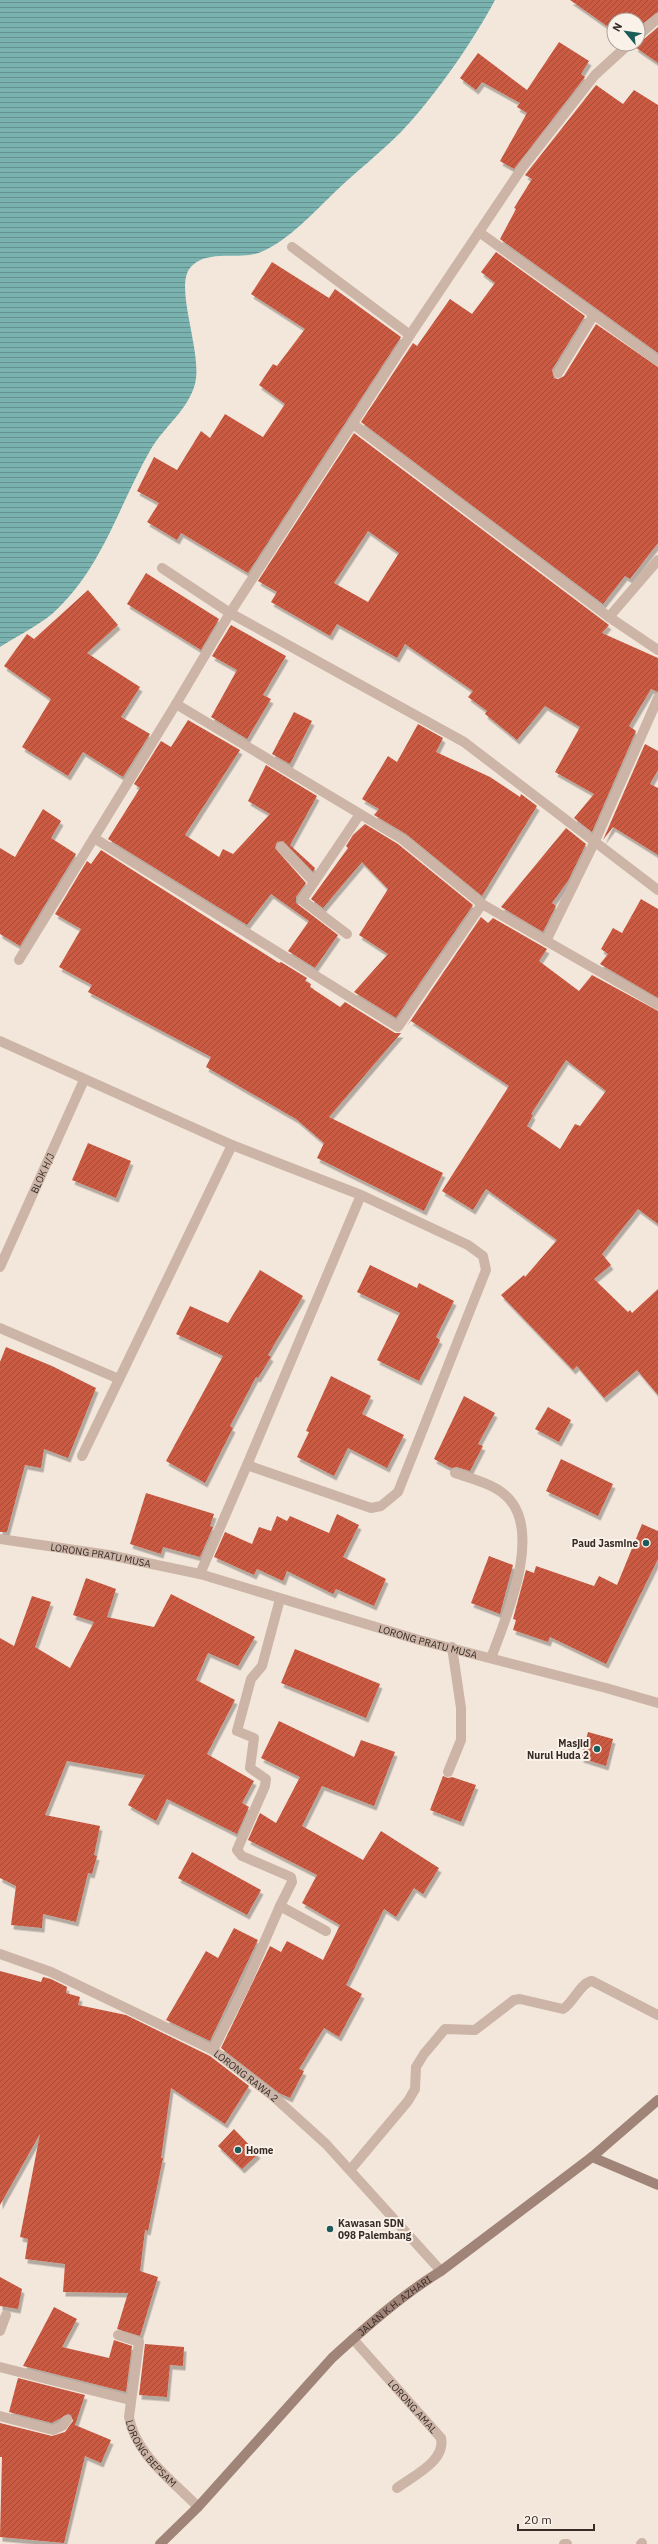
<svg xmlns="http://www.w3.org/2000/svg" width="658" height="2544" font-family="'IBM Plex Sans',sans-serif">
	<style>
		.water { fill: url(#water-rules) }
		.building { fill: url(#building-hatch); fill-rule: evenodd; filter: url(#shadow) }
		.lines { fill: none; stroke-linecap: round; stroke-linejoin: round }
		.street { stroke: #ccb5a7; stroke-width: 10 }
		.secondary { stroke: #a08478; stroke-width: 10 }
		.poi-dot { fill: #1b5c5b; stroke: #faf1e9; stroke-width: 1.5 }
		.labels { text-anchor: middle; dominant-baseline: central; stroke-width: 4; stroke-linejoin: round; paint-order: stroke }
		.street-label { font-size: 10px; fill: #382c28; stroke: #faf1e9 }
		.poi-label { font-size: 10px; font-weight: bold; fill: #382c28; stroke: #faf1e9; text-anchor: end }
	</style>
	<defs>
		<pattern id="water-rules" width="6" height="5" patternUnits="userSpaceOnUse"><rect width="6" height="5" fill="#7ab2b0"/><path d="M0 2.5h6" fill="none" stroke="#65918f"/></pattern>
		<pattern id="building-hatch" width="6" height="6" patternUnits="userSpaceOnUse"><rect width="6" height="6" fill="#cb5a42"/><path d="M-1 1l2-2M0 6l6-6M5 7l2-2" fill="none" stroke="#a64b37"/></pattern>
		<filter id="shadow"><feDropShadow dx="2.5" dy="4.5" stdDeviation="0" flood-color="#0004"/></filter>
	</defs>
	<rect width="100%" height="100%" fill="#f3e7dc"/>
	<path class="water" d="M 0,0 L 495,0 C 474,40 433,99 401,132 C 380,153 357,171 336,191 C 315,211 288,241 261,252 C 240,261 206,248 190,268 C 174,288 203,353 195,384 C 188,410 164,427 151,449 C 118,506 103,568 52,614 C 36,627 17,636 0,647 Z"/>
	<path class="building" d="M 570,0 L 658,0 L 658,12 L 638,27 L 638,20 L 614,20 L 614,31 Z
		M 658,27 L 658,63 L 635,47 Z
		M 559,42 L 589,61 L 581,74 L 585,77 L 514,169 L 500,161 L 527,113 L 517,107 L 520,103 L 482,82 L 476,90 L 460,78 L 478,53 L 527,90 Z
		M 596,85 L 623,104 L 634,90 L 658,105 L 658,353 L 500,239 L 516,209 L 514,208 L 532,179 L 525,175 Z
		M 496,252 L 585,316 L 552,370 L 554,378 L 558,379 L 564,376 L 596,324 L 658,367 L 658,543 L 630,579 L 625,576 L 603,604 L 361,422 L 413,343 L 417,346 L 450,299 L 472,314 L 495,283 L 481,272 Z
		M 272,262 L 329,298 L 335,289 L 401,337 L 248,573 L 181,533 L 177,540 L 147,522 L 159,503 L 137,491 L 154,457 L 177,470 L 201,431 L 210,438 L 225,414 L 263,437 L 285,404 L 259,385 L 273,364 L 277,366 L 305,329 L 251,294 Z
		M 354,433 L 609,625 L 602,633 L 658,658 L 658,692 L 651,689 L 629,726 L 636,731 L 592,832 L 574,818 L 594,794 L 555,772 L 580,727 L 545,706 L 517,740 L 485,714 L 487,711 L 468,697 L 473,691 L 405,644 L 397,658 L 337,624 L 330,636 L 271,602 L 277,592 L 258,581 ZM 368,531 L 399,553 L 368,602 L 334,583 Z
		M 146,573 L 219,619 L 201,650 L 127,604 Z
		M 88,590 L 118,625 L 87,653 L 140,687 L 121,717 L 150,734 L 123,777 L 83,752 L 68,776 L 22,747 L 51,699 L 4,666 L 27,634 L 34,639 Z
		M 231,625 L 286,656 L 263,695 L 271,699 L 247,739 L 211,717 L 237,670 L 212,656 Z
		M 294,712 L 312,721 L 290,764 L 272,754 Z
		M 188,720 L 240,750 L 185,835 L 219,857 L 223,849 L 233,854 L 270,814 L 248,801 L 266,765 L 317,796 L 290,845 L 315,868 L 313,872 L 283,841 L 277,842 L 275,848 L 306,883 L 296,897 L 296,903 L 338,935 L 315,968 L 288,951 L 309,921 L 271,894 L 247,925 L 108,839 L 140,788 L 134,784 L 161,741 L 171,747 Z
		M 418,724 L 443,738 L 436,752 L 490,777 L 520,797 L 521,794 L 537,806 L 482,896 L 406,834 L 374,815 L 379,809 L 362,799 L 388,756 L 397,762 Z
		M 645,744 L 658,751 L 658,770 L 650,784 L 658,788 L 658,855 L 613,827 L 603,840 Z
		M 43,809 L 61,821 L 51,838 L 76,854 L 20,946 L 0,934 L 0,848 L 15,857 Z
		M 365,824 L 398,844 L 473,905 L 396,1018 L 354,992 L 388,954 L 359,935 L 388,889 L 362,862 L 323,908 L 311,899 L 348,848 L 346,846 L 353,835 Z
		M 566,828 L 586,844 L 568,881 L 552,903 L 556,906 L 543,932 L 501,907 Z
		M 101,850 L 279,963 L 281,962 L 307,978 L 305,981 L 311,984 L 310,987 L 340,1007 L 345,1002 L 395,1033 L 401,1033 L 329,1117 L 443,1173 L 424,1211 L 317,1158 L 324,1143 L 296,1119 L 206,1067 L 211,1057 L 88,992 L 92,985 L 59,967 L 81,929 L 55,914 L 87,861 L 91,864 Z
		M 641,899 L 658,909 L 658,998 L 600,964 L 608,954 L 601,949 L 613,928 L 622,933 Z
		M 481,917 L 488,923 L 493,918 L 547,949 L 539,961 L 579,991 L 592,975 L 658,1011 L 658,1224 L 638,1209 L 602,1254 L 611,1265 L 594,1279 L 628,1312 L 630,1310 L 632,1313 L 658,1289 L 658,1395 L 637,1370 L 604,1398 L 577,1366 L 573,1370 L 501,1295 L 524,1275 L 525,1277 L 557,1240 L 486,1189 L 473,1210 L 442,1191 L 509,1086 L 411,1021 L 407,1026 ZM 566,1060 L 606,1091 L 580,1126 L 575,1124 L 560,1149 L 527,1126 L 533,1115 L 531,1114 Z
		M 88,1143 L 131,1161 L 116,1198 L 72,1180 Z
		M 370,1265 L 417,1288 L 419,1283 L 454,1301 L 436,1337 L 440,1340 L 419,1381 L 377,1360 L 400,1313 L 357,1292 Z
		M 260,1270 L 303,1296 L 268,1355 L 271,1357 L 258,1378 L 256,1377 L 230,1426 L 233,1428 L 205,1483 L 166,1461 L 223,1356 L 176,1334 L 190,1306 L 228,1323 Z
		M 6,1347 L 52,1366 L 96,1388 L 68,1458 L 44,1449 L 41,1468 L 25,1465 L 7,1532 L 0,1532 L 0,1362 Z
		M 331,1376 L 371,1396 L 362,1414 L 404,1435 L 387,1468 L 348,1448 L 334,1476 L 297,1457 L 309,1432 L 306,1431 Z
		M 464,1396 L 495,1413 L 478,1444 L 483,1446 L 470,1471 L 457,1467 L 451,1468 L 434,1459 Z
		M 548,1407 L 571,1420 L 559,1442 L 535,1429 Z
		M 561,1459 L 613,1484 L 598,1516 L 546,1491 Z
		M 146,1493 L 214,1514 L 210,1526 L 213,1527 L 200,1557 L 163,1547 L 161,1554 L 130,1544 Z
		M 337,1514 L 359,1525 L 343,1557 L 386,1579 L 374,1606 L 336,1589 L 333,1594 L 287,1571 L 283,1581 L 257,1569 L 254,1575 L 214,1557 L 225,1532 L 252,1544 L 259,1527 L 271,1531 L 277,1516 L 287,1521 L 290,1516 L 329,1533 Z
		M 642,1524 L 658,1531 L 658,1559 L 606,1664 L 550,1637 L 548,1642 L 513,1630 L 516,1620 L 513,1619 L 526,1570 L 534,1573 L 536,1566 L 594,1586 L 599,1576 L 617,1585 Z
		M 489,1556 L 513,1565 L 500,1614 L 471,1603 Z
		M 86,1578 L 116,1589 L 107,1617 L 154,1627 L 171,1594 L 255,1637 L 238,1666 L 208,1653 L 196,1680 L 235,1700 L 207,1754 L 254,1781 L 242,1803 L 249,1807 L 237,1834 L 167,1799 L 156,1821 L 128,1805 L 145,1775 L 67,1761 L 45,1815 L 100,1826 L 94,1855 L 97,1856 L 92,1874 L 88,1873 L 76,1922 L 43,1914 L 42,1928 L 11,1925 L 16,1886 L 0,1878 L 0,1638 L 14,1646 L 32,1596 L 51,1602 L 35,1647 L 70,1668 L 94,1622 L 73,1615 Z
		M 295,1649 L 380,1684 L 366,1718 L 281,1683 Z
		M 279,1721 L 354,1757 L 361,1740 L 395,1752 L 374,1806 L 322,1786 L 302,1826 L 363,1860 L 381,1831 L 439,1868 L 423,1894 L 414,1888 L 396,1917 L 384,1909 L 346,1985 L 362,1994 L 339,2037 L 324,2028 L 299,2069 L 304,2071 L 290,2098 L 279,2093 L 221,2048 L 270,1946 L 281,1952 L 287,1941 L 323,1960 L 340,1925 L 302,1903 L 317,1875 L 248,1840 L 260,1813 L 276,1823 L 300,1777 L 261,1758 Z
		M 588,1732 L 613,1739 L 606,1766 L 581,1758 Z
		M 443,1776 L 448,1778 L 452,1777 L 476,1785 L 461,1822 L 430,1810 Z
		M 192,1852 L 261,1890 L 247,1915 L 178,1878 Z
		M 234,1928 L 258,1940 L 210,2041 L 166,2020 L 206,1951 L 218,1958 Z
		M 0,1971 L 41,1982 L 43,1977 L 51,1979 L 67,1987 L 66,1993 L 80,1997 L 78,2005 L 126,2015 L 210,2056 L 249,2086 L 225,2124 L 171,2088 L 161,2158 L 163,2158 L 148,2231 L 145,2230 L 140,2271 L 158,2277 L 140,2336 L 117,2329 L 128,2293 L 63,2292 L 65,2264 L 25,2259 L 28,2239 L 20,2237 L 40,2134 L 0,2205 Z
		M 234,2129 L 258,2154 L 242,2169 L 218,2146 Z
		M 0,2277 L 22,2289 L 18,2309 L 0,2306 Z
		M 54,2307 L 77,2319 L 62,2347 L 109,2358 L 114,2340 L 132,2346 L 126,2392 L 23,2366 Z
		M 145,2344 L 184,2347 L 183,2366 L 170,2365 L 167,2397 L 139,2395 Z
		M 18,2378 L 85,2395 L 75,2425 L 111,2440 L 101,2463 L 85,2456 L 64,2543 L 0,2537 L 2,2457 L 0,2457 L 0,2423 L 52,2436 L 65,2432 L 73,2421 L 71,2415 L 68,2414 L 52,2423 L 9,2412 Z"/>
	<g class="lines">
		<g class="street">
			<path d="M 638,36 L 658,18"/>
			<path d="M 479,232 L 658,361"/>
			<path d="M 292,247 L 410,335"/>
			<path d="M 558,373 L 593,316"/>
			<path d="M 353,424 L 609,617 L 658,650"/>
			<path d="M 162,568 L 230,613 L 464,742 L 658,890"/>
			<path d="M 609,617 L 658,560"/>
			<path d="M 176,704 L 230,613 L 410,335 L 522,168 L 595,75 L 629,44"/>
			<path d="M 94,838 L 398,1027 L 482,904 L 658,1005"/>
			<path d="M 281,847 L 314,882"/>
			<path d="M 347,934 L 302,900 L 360,814"/>
			<path d="M 546,941 L 595,841 L 658,698"/>
			<path d="M 19,960 L 176,704 L 402,839 L 482,904"/>
			<path d="M 0,1041 L 232,1145 L 82,1456"/>
			<path d="M 232,1145 L 361,1195 L 468,1245 L 483,1256 L 486,1270 L 398,1492 L 381,1506 L 371,1508 L 247,1465 L 361,1195"/>
			<path id="s1" d="M 0,1267 L 84,1080"/>
			<path d="M 0,1328 L 119,1379"/>
			<path d="M 455,1473 C 470,1478 493,1484 505,1495 C 545,1529 506,1618 491,1658"/>
			<path id="s2" d="M 0,1539 L 109,1555 L 200,1574 L 419,1640 L 606,1688 L 658,1703"/>
			<path d="M 200,1574 L 247,1465"/>
			<path d="M 448,1772 L 461,1740 L 461,1708 L 452,1647"/>
			<path d="M 280,1906 L 292,1882 L 291,1877 L 242,1856 L 237,1850 L 265,1786 L 266,1779 L 250,1768 L 254,1738 L 237,1731 L 251,1679 L 262,1666 L 280,1599"/>
			<path id="s3" d="M 0,1954 L 51,1972 L 213,2050 L 273,2096 L 326,2144 L 441,2271"/>
			<path d="M 213,2050 L 247,1982 L 280,1906 L 326,1931"/>
			<path d="M 351,2169 L 408,2101 L 415,2089 L 416,2067 L 424,2054 L 445,2029 L 475,2030 L 514,2000 L 520,1999 L 563,2009 C 573,2003 581,1982 592,1981 L 658,2015"/>
			<path d="M 0,2331 L 6,2315"/>
			<path id="s4" d="M 118,2335 L 139,2342 L 129,2417 C 135,2454 173,2481 198,2507"/>
			<path id="s5" d="M 353,2339 L 441,2438 C 446,2461 413,2476 397,2488"/>
			<path d="M 0,2367 L 130,2400"/>
			<path d="M 0,2416 L 53,2430 L 62,2426 L 67,2420"/>
			<path d="M 564,2544 L 567,2544"/>
			<path d="M 641,2544 L 642,2543"/>
		</g>
		<g class="secondary">
			<path d="M 592,2157 L 658,2185"/>
			<path id="s6" d="M 160,2544 L 198,2507 L 332,2358 C 366,2327 402,2295 441,2271 L 592,2157 L 658,2100"/>
		</g>
	</g>
	<g class="poi-dot">
		<circle cx="646" cy="1543" r="4"/>
		<circle cx="597" cy="1749" r="4"/>
		<circle cx="238" cy="2150" r="4"/>
		<circle cx="330" cy="2229" r="4"/>
	</g>
	<g class="labels">
		<g class="street-label">
			<text stroke="none"><textPath href="#s1" startOffset="103">BLOK H/J</textPath></text>
			<text stroke="none"><textPath href="#s2" startOffset="102">LORONG PRATU MUSA</textPath></text>
			<text stroke="none"><textPath href="#s2" startOffset="441">LORONG PRATU MUSA</textPath></text>
			<text stroke="none"><textPath href="#s3" startOffset="276">LORONG RAWA 2</textPath></text>
			<text stroke="none"><textPath href="#s6" startOffset="335">JALAN K.H. AZHARI</textPath></text>
			<text stroke="none"><textPath href="#s5" startOffset="90">LORONG AMAL</textPath></text>
			<text stroke="none"><textPath href="#s4" startOffset="141">LORONG BEPSAM</textPath></text>
		</g>
		<g class="poi-label">
			<text x="638" y="1543">Paud Jasmine</text>
			<text x="589" y="1743">Masjid<tspan x="589" dy="12">Nurul Huda 2</tspan></text>
			<text x="246" y="2150" text-anchor="start">Home</text>
			<text x="338" y="2223" text-anchor="start">Kawasan SDN<tspan x="338" dy="12">098 Palembang</tspan></text>
		</g>
	</g>
	<g transform="translate(626 32) rotate(299)"><circle r="19" fill="#faf1e9" stroke="#aca29c"/>
	<path d="M0-3L7 15L0 10L-7 15Z" fill="#1b5c5b"/>
	<text y="-6" font-size="11" font-weight="bold" text-anchor="middle" fill="#382c28">N</text>
	</g>
	<path d="M518 2524v6h76v-6" fill="none" stroke="#382c28" stroke-width="2"/>
	<text x="524" y="2524" font-size="12" fill="#382c28" stroke="#faf1e9" stroke-width="3" paint-order="stroke">20 m</text>
</svg>
